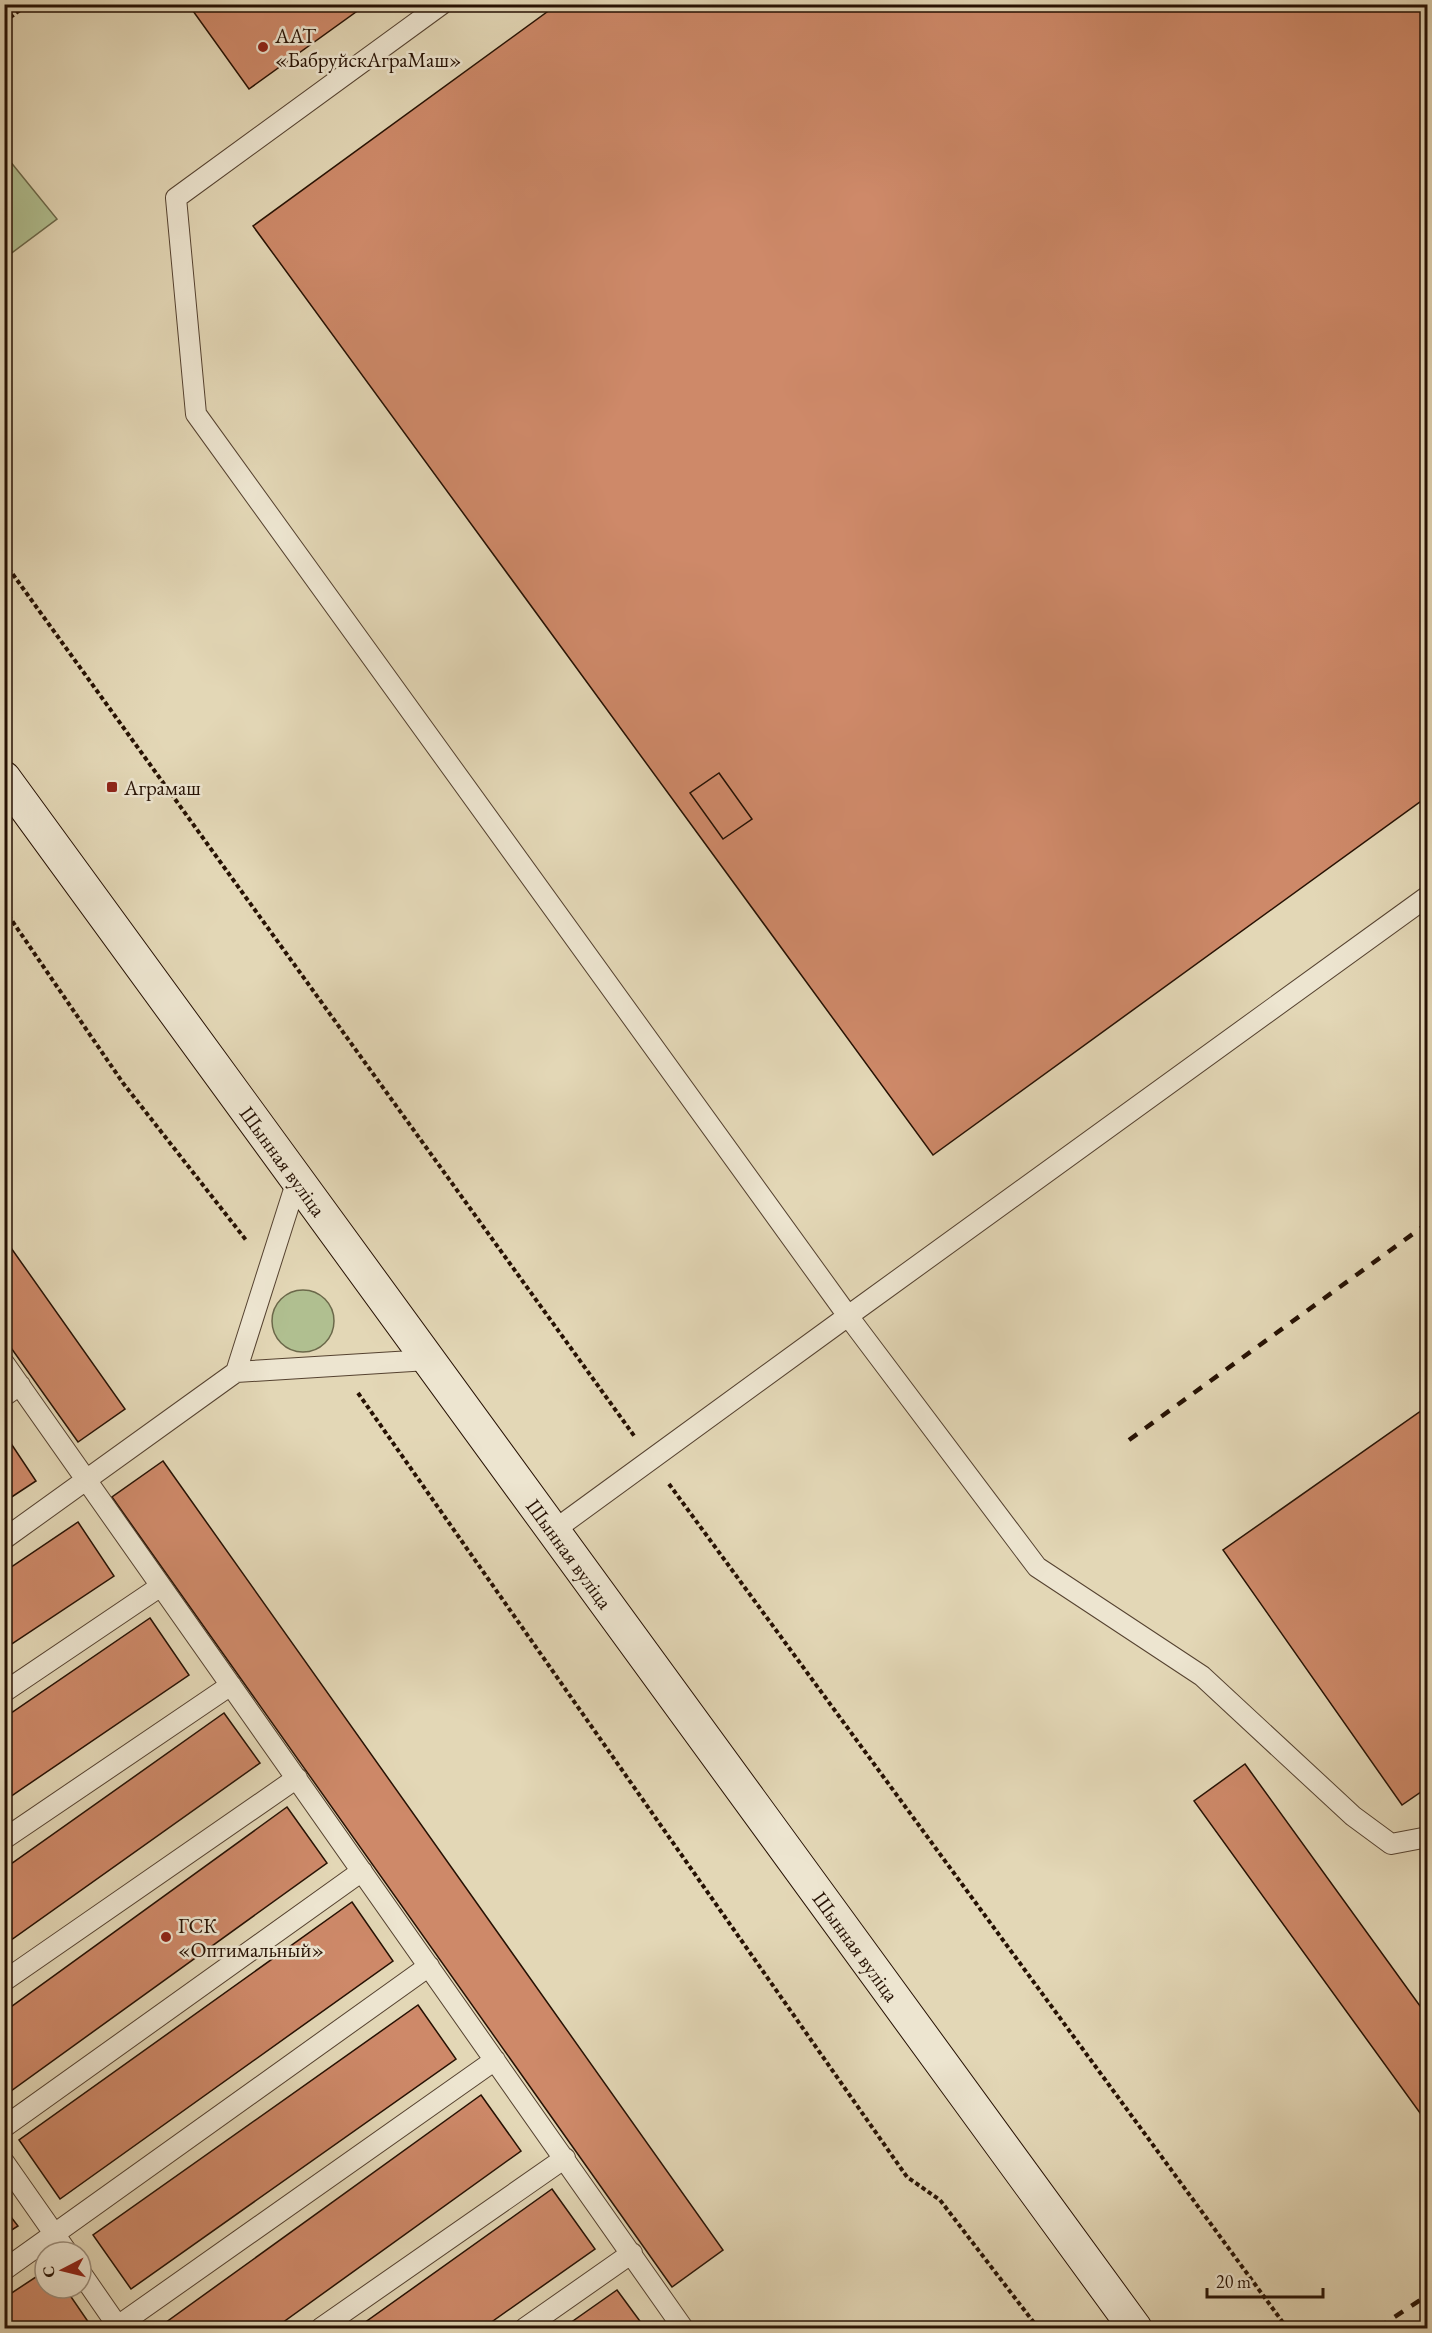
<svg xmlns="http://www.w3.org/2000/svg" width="1432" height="2333" font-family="'EB Garamond',serif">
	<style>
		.green { fill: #b0bf90; stroke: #6b684a; stroke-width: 1.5 }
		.building { fill: #ce8969; stroke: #261103; stroke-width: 1.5 }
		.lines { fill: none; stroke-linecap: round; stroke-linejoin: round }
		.lane-casing { stroke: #554230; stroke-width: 22 }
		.secondary-casing { stroke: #261103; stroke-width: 35 }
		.path { stroke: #261103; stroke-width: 4; stroke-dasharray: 4.5 3; stroke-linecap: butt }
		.lane { stroke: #ede5d0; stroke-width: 20 }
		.secondary { stroke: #ede5d0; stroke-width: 33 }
		.rail { stroke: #261103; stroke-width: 4.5; stroke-dasharray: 10 10; stroke-linecap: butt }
		.poi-dot { fill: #8f2418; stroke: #ede5d0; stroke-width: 2 }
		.labels { text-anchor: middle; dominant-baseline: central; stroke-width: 5; stroke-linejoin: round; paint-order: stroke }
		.poi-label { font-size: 21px; fill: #261103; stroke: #ede5d0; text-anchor: start }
		.street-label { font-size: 21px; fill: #261103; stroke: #ede5d0 }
	</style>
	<rect width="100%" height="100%" fill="#e3d7b6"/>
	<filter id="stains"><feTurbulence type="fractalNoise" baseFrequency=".00333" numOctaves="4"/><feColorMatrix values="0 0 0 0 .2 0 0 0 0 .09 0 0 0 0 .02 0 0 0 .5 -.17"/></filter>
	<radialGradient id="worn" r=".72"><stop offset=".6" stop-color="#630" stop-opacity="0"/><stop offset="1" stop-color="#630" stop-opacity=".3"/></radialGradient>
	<path class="green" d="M 5,155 L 57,219 L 5,258 L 4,258 Z
		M272 1321a31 31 0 1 1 62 0a31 31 0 1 1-62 0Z"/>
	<path class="building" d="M 188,4 L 367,4 L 249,89 Z
		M 558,4 L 1428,4 L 1428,796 L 933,1155 L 253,226 Z
		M 719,773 L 752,819 L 723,839 L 690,793 Z
		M 4,1238 L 125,1409 L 78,1442 L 4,1338 Z
		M 1428,1406 L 1428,1787 L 1402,1805 L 1223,1550 Z
		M 4,1433 L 36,1481 L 4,1502 Z
		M 163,1461 L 723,2250 L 672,2287 L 112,1497 Z
		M 78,1522 L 114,1576 L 4,1649 L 4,1572 Z
		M 150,1618 L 189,1675 L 4,1801 L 4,1718 Z
		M 224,1713 L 260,1763 L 4,1945 L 4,1869 Z
		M 1245,1764 L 1428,2017 L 1428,2124 L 1194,1801 Z
		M 287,1807 L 327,1863 L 4,2096 L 4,2012 Z
		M 352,1902 L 393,1961 L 60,2199 L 19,2140 Z
		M 418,2005 L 456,2059 L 131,2289 L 93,2235 Z
		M 481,2095 L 521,2151 L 275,2328 L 158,2328 Z
		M 552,2189 L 595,2249 L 483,2328 L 357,2328 Z
		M 4,2208 L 18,2226 L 4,2235 Z
		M 45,2271 L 45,2288 L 65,2288 L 89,2323 L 80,2328 L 4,2328 L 4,2298 Z
		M 617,2290 L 645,2328 L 563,2328 Z"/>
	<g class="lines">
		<defs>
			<path id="lane" d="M 442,4 L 176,198 L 196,414 L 848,1316 L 1428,896
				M 297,1180 L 236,1372 L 428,1360
				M 4,1363 L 683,2328
				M 4,1396 L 20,1385
				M 553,1531 L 848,1316 L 1037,1567 L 1202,1676 L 1353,1816 L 1391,1844 L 1428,1837
				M 4,1539 L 236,1372
				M 4,1692 L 161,1586
				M 4,1839 L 231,1685
				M 4,1981 L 297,1778
				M 4,2127 L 362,1871
				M 4,2162 L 67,2252
				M 4,2270 L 429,1966
				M 81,2273 L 119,2328
				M 115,2328 L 495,2060
				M 321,2328 L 565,2158
				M 525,2328 L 632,2253"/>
			<g id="secondary">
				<path id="s1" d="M 4,778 L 1135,2328"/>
			</g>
		</defs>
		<use href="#lane" class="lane-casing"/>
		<use href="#secondary" class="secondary-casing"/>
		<path class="path" d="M 4,22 L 28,4
			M 4,562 L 635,1437
			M 4,909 L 123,1083 L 246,1240
			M 358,1393 L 907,2177 L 940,2200 L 1038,2328
			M 669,1484 L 1287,2328"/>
		<use href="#lane" class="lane"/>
		<use href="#secondary" class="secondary"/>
		<path class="rail" d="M 1129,1440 L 1428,1223
			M 1378,2328 L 1428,2295"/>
	</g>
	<g class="poi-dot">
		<circle cx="263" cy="47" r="6"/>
		<rect x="106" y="781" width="12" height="12" rx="3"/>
		<circle cx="166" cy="1937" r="6"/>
	</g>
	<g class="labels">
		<g class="poi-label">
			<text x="275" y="35">ААТ<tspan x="275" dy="24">«БабруйскАграМаш»</tspan></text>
			<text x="124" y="787">Аграмаш</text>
			<text x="178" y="1925">ГСК<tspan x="178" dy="24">«Оптимальный»</tspan></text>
		</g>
		<g class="street-label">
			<text stroke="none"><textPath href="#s1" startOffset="474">Шынная вуліца</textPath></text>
			<text stroke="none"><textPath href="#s1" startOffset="960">Шынная вуліца</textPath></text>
			<text stroke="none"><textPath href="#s1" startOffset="1446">Шынная вуліца</textPath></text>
		</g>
	</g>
	<rect width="1432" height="2333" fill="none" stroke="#e3d7b6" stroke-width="24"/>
	<rect x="6" y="6" width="1420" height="2321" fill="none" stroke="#261103" stroke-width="3"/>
	<rect x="12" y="12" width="1408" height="2309" fill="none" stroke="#261103" stroke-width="1.5"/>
	<g transform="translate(63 2270) rotate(263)"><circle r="28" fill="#ede5d0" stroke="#9d907e" stroke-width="1.5"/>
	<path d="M0-4.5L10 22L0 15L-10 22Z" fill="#8f2418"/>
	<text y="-9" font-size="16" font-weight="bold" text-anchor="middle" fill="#261103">С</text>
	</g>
	<path d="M1207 2288v9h116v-9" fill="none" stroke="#261103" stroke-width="3"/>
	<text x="1216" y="2288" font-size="18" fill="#261103" stroke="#ede5d0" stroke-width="4.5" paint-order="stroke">20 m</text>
	<rect width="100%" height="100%" filter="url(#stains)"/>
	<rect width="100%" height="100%" fill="url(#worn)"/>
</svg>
